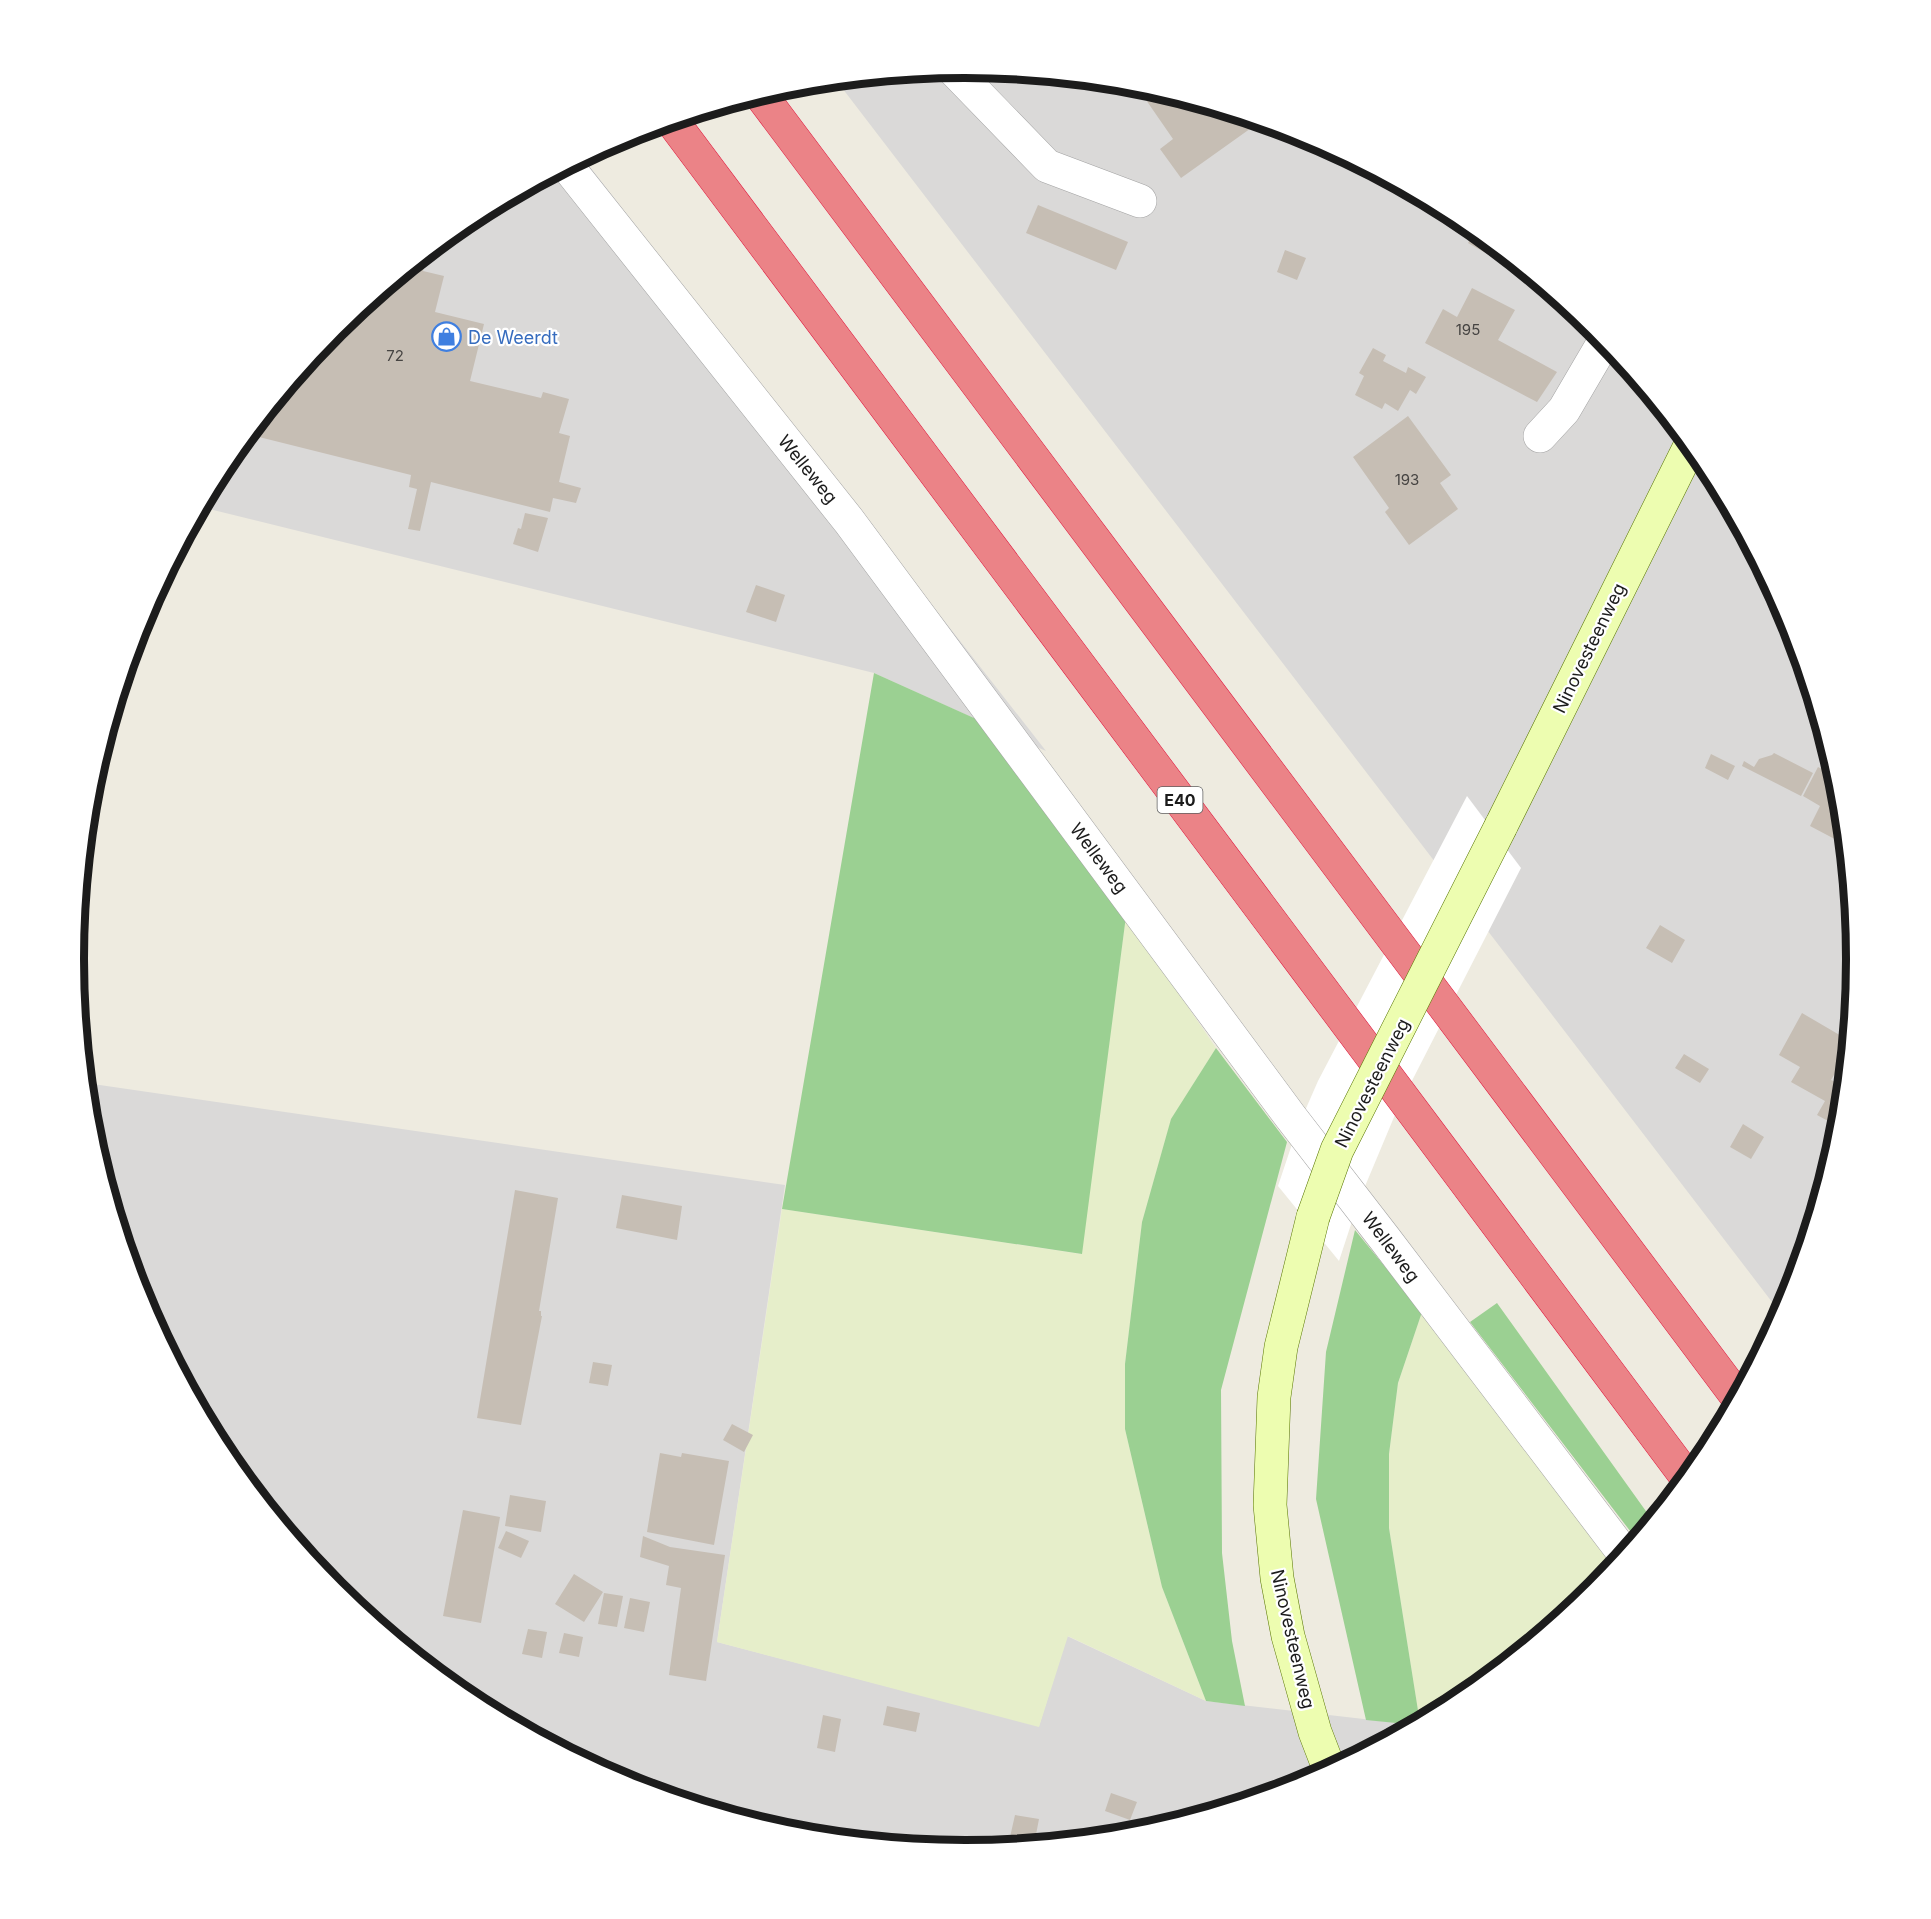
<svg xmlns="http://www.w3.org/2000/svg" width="1931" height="1919" font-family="Inter,sans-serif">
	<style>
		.residential { fill: #dad9d8 }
		.farmland { fill: #e6eeca }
		.forest { fill: #9bd092 }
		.pier { fill: #fff }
		.building { fill: #c6beb4 }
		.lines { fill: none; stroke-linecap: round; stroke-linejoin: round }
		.minor-casing { stroke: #a3a3a3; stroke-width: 34 }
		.secondary-casing { stroke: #577500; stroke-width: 34 }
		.motorway-casing { stroke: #df1a40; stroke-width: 34 }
		.minor { stroke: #fff; stroke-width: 33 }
		.secondary { stroke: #edfdb0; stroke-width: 33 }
		.motorway { stroke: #eb8387; stroke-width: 33 }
		.secondary-bridge-casing { stroke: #577500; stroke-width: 34; stroke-linecap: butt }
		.secondary-bridge { stroke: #edfdb0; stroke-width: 33 }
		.labels { text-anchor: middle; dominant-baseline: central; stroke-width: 4.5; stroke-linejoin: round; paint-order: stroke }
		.number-label { font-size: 15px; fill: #464442 }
		.shield { fill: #fff; stroke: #606060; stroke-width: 1.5 }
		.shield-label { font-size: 16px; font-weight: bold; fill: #1c1c1c }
		.shop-label { font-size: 18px; fill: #366cbe; stroke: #fff; text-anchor: start }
		.street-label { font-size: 18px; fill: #1c1c1c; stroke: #fff }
		.rim { fill: none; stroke: #1c1c1c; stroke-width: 8 }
	</style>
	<rect width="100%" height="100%" fill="#eeebe0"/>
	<path class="residential" d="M 966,68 L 1140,85 L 1307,136 L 1461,218 L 1596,329 L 1707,464 L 1790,618 L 1840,786 L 1857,960 L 1840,1134 L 1789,1301 L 1782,1315 L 836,80 Z
		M 583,158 L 1046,751 L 874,673 L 201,507 L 224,464 L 335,329 L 470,218 Z
		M 86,1083 L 785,1185 L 717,1642 L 1039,1726 L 1067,1636 L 1206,1701 L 1416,1725 L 1307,1784 L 1139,1834 L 965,1851 L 791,1834 L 624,1783 L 470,1701 L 335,1590 L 224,1455 L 141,1301 L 91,1133 Z"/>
	<path class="farmland" d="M 1126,916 L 1216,1048 L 1171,1120 L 1142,1222 L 1125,1364 L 1125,1429 L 1162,1587 L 1206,1701 L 1068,1636 L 1039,1727 L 717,1642 L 782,1209 L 1081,1254 Z
		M 1422,1312 L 1615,1567 L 1596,1590 L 1461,1701 L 1420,1723 L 1389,1528 L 1389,1454 L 1398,1383 Z"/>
	<path class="forest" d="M 874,673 L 985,723 L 1126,916 L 1082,1254 L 782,1209 Z
		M 1216,1048 L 1287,1142 L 1221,1390 L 1222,1553 L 1232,1641 L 1245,1706 L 1206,1701 L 1162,1587 L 1125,1429 L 1125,1364 L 1142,1222 L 1171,1119 Z
		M 1355,1230 L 1422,1312 L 1398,1383 L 1389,1454 L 1389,1528 L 1420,1723 L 1416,1725 L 1366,1720 L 1316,1499 L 1326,1352 Z
		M 1497,1303 L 1653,1521 L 1637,1540 L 1470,1322 Z"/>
	<path class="pier" d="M 1467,796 L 1521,868 L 1397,1110 L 1358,1203 L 1339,1261 L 1278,1186 L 1297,1129 L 1318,1081 Z"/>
	<path class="building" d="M 1135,84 L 1140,85 L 1261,121 L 1181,178 L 1160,149 L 1173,139 Z
		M 1038,205 L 1128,242 L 1116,270 L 1026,233 Z
		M 1476,230 L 1538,281 L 1537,282 L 1468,243 Z
		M 1285,250 L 1306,258 L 1297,280 L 1277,272 Z
		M 428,252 L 423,271 L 444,276 L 435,312 L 484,324 L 470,381 L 541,398 L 543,392 L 569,399 L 559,433 L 570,436 L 559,482 L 581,488 L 576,503 L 553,498 L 550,512 L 431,482 L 420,531 L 408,529 L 417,489 L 409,487 L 411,475 L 251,435 L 252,429 L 335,329 Z
		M 1472,288 L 1515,310 L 1498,340 L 1557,372 L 1537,402 L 1425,343 L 1443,309 L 1457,317 Z
		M 1373,348 L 1386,355 L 1383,361 L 1406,373 L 1408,367 L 1426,377 L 1416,394 L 1410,390 L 1398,411 L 1385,403 L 1382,409 L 1355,395 L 1364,376 L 1359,373 Z
		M 1408,416 L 1451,475 L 1440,483 L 1458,509 L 1409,545 L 1385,512 L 1389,508 L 1353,457 Z
		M 525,513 L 548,518 L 538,552 L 513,544 L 518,528 L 521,529 Z
		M 756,585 L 785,595 L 776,622 L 746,612 Z
		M 1774,753 L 1813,773 L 1801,796 L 1742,766 L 1744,761 L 1754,767 L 1759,759 L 1772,755 Z
		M 1711,754 L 1735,766 L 1728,780 L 1705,768 Z
		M 1818,767 L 1838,777 L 1840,786 L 1846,845 L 1810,826 L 1820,806 L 1803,796 Z
		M 1660,925 L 1685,940 L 1672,963 L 1646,948 Z
		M 1802,1013 L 1843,1037 L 1851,1021 L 1849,1049 L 1831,1080 L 1836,1082 L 1838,1078 L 1845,1082 L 1841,1128 L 1817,1115 L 1825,1101 L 1791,1082 L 1800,1067 L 1779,1055 Z
		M 1684,1054 L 1709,1069 L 1700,1083 L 1675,1068 Z
		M 1743,1124 L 1764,1137 L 1751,1159 L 1730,1147 Z
		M 515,1190 L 558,1198 L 539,1311 L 541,1311 L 541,1316 L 542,1316 L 521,1425 L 477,1418 Z
		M 622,1195 L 682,1206 L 677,1240 L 616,1228 Z
		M 593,1362 L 612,1365 L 608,1386 L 589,1383 Z
		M 732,1424 L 753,1435 L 744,1452 L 723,1440 Z
		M 660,1453 L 681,1457 L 682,1453 L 729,1461 L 714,1545 L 647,1532 Z
		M 510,1495 L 546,1501 L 541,1532 L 505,1526 Z
		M 463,1510 L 500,1517 L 481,1623 L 443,1616 Z
		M 506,1531 L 529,1541 L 521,1558 L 498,1548 Z
		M 643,1536 L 670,1547 L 725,1555 L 706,1681 L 669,1675 L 681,1588 L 666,1585 L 669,1566 L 640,1557 Z
		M 574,1574 L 603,1592 L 584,1622 L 555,1604 Z
		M 604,1593 L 623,1596 L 617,1627 L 598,1624 Z
		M 630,1598 L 650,1602 L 644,1632 L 624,1628 Z
		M 528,1629 L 547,1632 L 542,1658 L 522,1654 Z
		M 564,1633 L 583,1637 L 579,1657 L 559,1653 Z
		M 887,1706 L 920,1713 L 916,1732 L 883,1725 Z
		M 823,1715 L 841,1719 L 835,1752 L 817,1748 Z
		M 1111,1793 L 1137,1802 L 1130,1820 L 1105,1811 Z
		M 1213,1804 L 1217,1811 L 1196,1817 L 1194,1813 Z
		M 1015,1815 L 1039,1819 L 1034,1845 L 1008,1846 Z"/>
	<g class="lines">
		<defs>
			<path id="minor" d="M 953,69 L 1047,166 L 1140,201
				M 567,166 L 849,521 L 1290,1116 L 1385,1239 L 1625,1555
				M 1540,436 L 1564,410 L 1605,340"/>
			<path id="secondary" d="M 1501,826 L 1691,444
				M 1313,1217 L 1281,1347 L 1274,1397 L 1270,1505 L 1277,1578 L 1288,1636 L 1315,1732 L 1330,1771"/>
			<path id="motorway" d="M 760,94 L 1738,1398
				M 672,121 L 1688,1479"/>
		</defs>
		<use href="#minor" class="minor-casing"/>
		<use href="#secondary" class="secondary-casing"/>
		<use href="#motorway" class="motorway-casing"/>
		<use href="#minor" class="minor"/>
		<use href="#secondary" class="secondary"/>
		<use href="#motorway" class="motorway"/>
		<defs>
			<path id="secondary-bridge" d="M 1313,1217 L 1337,1150 L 1501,826"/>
		</defs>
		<use href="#secondary-bridge" class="secondary-bridge-casing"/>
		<use href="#secondary-bridge" class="secondary-bridge"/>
	</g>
	<defs>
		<symbol id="shop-ring" viewBox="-11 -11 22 22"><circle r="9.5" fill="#fff" stroke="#3f7fe0" stroke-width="1.5"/><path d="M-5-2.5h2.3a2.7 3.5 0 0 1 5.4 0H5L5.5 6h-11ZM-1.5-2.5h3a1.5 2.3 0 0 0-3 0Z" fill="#3f7fe0"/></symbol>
	</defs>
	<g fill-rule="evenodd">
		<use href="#shop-ring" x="430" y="320" width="33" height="33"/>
	</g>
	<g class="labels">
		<g class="number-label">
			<text x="1468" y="329">195</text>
			<text x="395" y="355">72</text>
			<text x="1407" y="479">193</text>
		</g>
		<rect class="shield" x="1157.5" y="787" width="45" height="26" rx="4.5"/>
		<g class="shield-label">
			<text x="1180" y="800">E40</text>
		</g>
		<g class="shop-label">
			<text x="468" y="337">De Weerdt</text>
		</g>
		<g class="street-label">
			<text transform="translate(808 469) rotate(51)">Welleweg</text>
			<text transform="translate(1589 648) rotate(-64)">Ninovesteenweg</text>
			<text transform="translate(1099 858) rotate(53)">Welleweg</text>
			<text transform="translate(1372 1083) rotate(-63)">Ninovesteenweg</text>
			<text transform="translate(1391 1247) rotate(53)">Welleweg</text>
			<text transform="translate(1293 1639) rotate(77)">Ninovesteenweg</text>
		</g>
	</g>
	<path d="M0 0H1931V1919H0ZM84 959a881 881 0 1 1 1762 0a881 881 0 1 1-1762 0Z" fill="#fff" fill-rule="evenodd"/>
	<path class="rim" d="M84 959a881 881 0 1 1 1762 0a881 881 0 1 1-1762 0Z"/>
</svg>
